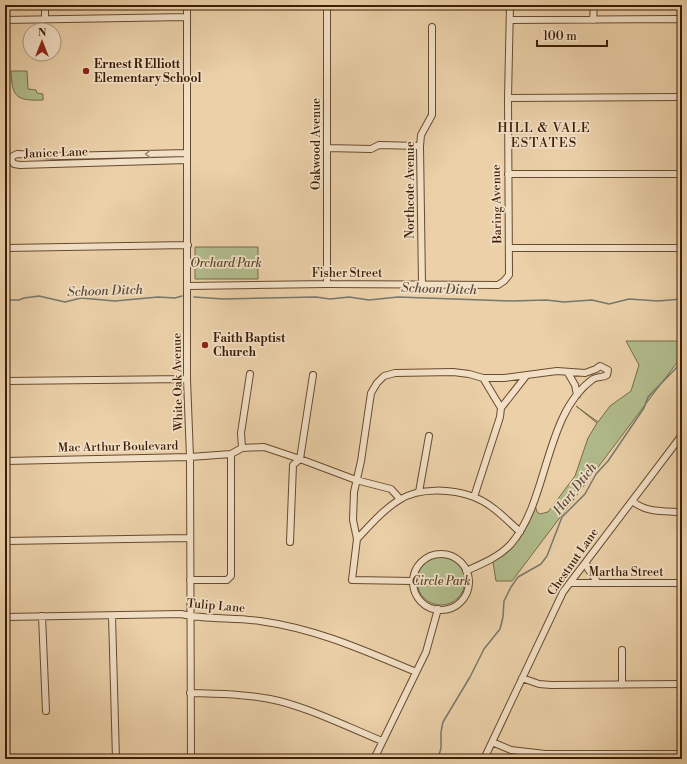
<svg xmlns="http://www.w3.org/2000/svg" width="687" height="764" font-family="'Libre Bodoni',serif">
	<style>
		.green { fill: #b1bc8c; stroke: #766c4a }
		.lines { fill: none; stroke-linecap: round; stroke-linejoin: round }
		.stream { stroke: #76786e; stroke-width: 1.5 }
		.minor-casing { stroke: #684a2f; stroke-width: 8 }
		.minor { stroke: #f2e0c6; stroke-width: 6 }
		.oneway { stroke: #a08870 }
		.poi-dot { fill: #8f2418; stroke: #f2e0c6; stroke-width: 1.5 }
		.labels { text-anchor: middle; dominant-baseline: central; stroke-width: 3.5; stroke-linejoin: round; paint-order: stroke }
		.poi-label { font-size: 12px; font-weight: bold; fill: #3c1d07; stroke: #f2e0c6; text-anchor: start }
		.street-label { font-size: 12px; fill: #3c1d07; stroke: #f2e0c6 }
		.park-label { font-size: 12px; font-style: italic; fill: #594528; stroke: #f2e0c6 }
		.neighbourhood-label { font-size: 13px; letter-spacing: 1px; fill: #3c1d07; stroke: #f2e0c6 }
		.water-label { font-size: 13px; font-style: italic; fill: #594a3b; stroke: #f2e0c6 }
	</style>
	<rect width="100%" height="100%" fill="#ebd0a8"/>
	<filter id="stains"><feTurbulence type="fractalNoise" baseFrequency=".005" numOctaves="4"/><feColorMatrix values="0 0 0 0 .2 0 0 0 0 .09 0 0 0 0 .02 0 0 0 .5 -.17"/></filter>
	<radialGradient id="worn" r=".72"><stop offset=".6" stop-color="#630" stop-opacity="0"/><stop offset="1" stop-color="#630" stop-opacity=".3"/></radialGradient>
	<path class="green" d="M 11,71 L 27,71 L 28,89 L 36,90 L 37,93 L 43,94 L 43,100 C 16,101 12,97 11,71 Z
		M 195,247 L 258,247 L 258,279 L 195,279 Z
		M 626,341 L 682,341 L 682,356 L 512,581 L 496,581 L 493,562 C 516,543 525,534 535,505 L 537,512 L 540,514 L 548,512 L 575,476 L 588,438 L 597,423 L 576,406 L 598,422 L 610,406 L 631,391 L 639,365 Z
		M417 581a24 24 0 1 1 48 0a24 24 0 1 1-48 0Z"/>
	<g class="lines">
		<path class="stream" d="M 194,297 L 223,299 L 316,297 L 330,299 L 349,297 L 369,300 L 398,297 L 512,301 L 546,300 L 564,302 L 592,300 L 609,304 L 629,299 L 658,301 L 682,299
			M 5,300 L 19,300 L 24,298 L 39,296 L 65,302 L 81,298 L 115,301 L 158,297 L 175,298 L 182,296
			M 438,759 L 441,748 L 441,732 L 443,722 L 470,677 L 484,649 L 500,629 L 503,617 L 504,601 L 511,587 L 518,577 L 541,564 L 547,556 L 562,517 L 585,494 L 596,474 L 608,461 L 644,408 L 648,397 L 682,362"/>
		<defs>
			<path id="minor" d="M 187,5 L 187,379 L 190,457 L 191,759
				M 327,5 L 327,284
				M 45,19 L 45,5
				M 5,20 L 187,17
				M 510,20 L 676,19 L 682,20
				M 593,20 L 594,5
				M 508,98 L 682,97
				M 327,148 L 371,149 L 379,145 L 420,146
				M 187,153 L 62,156 L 17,154 L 13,156 L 11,160 L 14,164 L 20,165 L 187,160
				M 508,174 L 682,174
				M 5,248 L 188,245
				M 509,248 L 682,248
				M 422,284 L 420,146 L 421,135 L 432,115 L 432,27
				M 188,286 L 327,284 L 498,285 L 504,281 L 509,275 L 508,98 L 510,5
				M 568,373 L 575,385 L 577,395
				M 5,381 L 187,379
				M 501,408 L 526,376
				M 242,448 L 264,447 L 300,459 L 356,480 L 391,489 L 400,499
				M 5,461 L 190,457 L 231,454
				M 419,492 L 429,436
				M 474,497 L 500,417 L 501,408 L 483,378
				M 632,501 C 647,513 663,511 682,512
				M 357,539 C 370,525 383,510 399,500 C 420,487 452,489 474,497 C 492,504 506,519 520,532
				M 5,541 L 189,538
				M 290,542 L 293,465 L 300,459 L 313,375
				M413 582a28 28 0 1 1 56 0a28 28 0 1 1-56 0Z
				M 586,562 L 588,569 L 598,583
				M 190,580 L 227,580 L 231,576 L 231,454 L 242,448 L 241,433 L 250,374
				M 413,581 L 352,580 L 357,539 L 353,520 L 354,492 L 361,461 L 371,393 L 377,383 L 384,376 L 395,373 L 453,372 L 469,374 L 483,378 L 504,378 L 557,371 L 585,373 L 596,369 L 600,366 L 608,370 L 607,375 C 603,378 598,376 593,379 C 544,414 549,500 511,544 C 499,557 482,564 466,571
				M 570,583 L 682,583
				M 42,616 L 46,711
				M 112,616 L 116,759
				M 5,617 L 181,614 C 206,620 234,617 260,621 C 317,629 363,650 416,672
				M 622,650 L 622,685
				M 522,678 L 539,684 L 551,685 L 682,684
				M 190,693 C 220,694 250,694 279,701 C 314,710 348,727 382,741
				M 492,742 L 511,750 L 545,754 L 682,754
				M 374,759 L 426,652 L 438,609
				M 484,759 L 563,592 L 682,435"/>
		</defs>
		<use href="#minor" class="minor-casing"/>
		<use href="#minor" class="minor"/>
	</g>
	<defs><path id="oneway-chevron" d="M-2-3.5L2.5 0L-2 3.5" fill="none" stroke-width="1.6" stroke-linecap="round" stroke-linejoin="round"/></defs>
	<use class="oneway" href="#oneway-chevron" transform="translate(148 154) rotate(179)"/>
	<g class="poi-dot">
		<circle cx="86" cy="71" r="4"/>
		<circle cx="205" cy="345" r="4"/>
	</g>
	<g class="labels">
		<g class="poi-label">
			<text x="94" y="64">Ernest R Elliott<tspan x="94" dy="14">Elementary School</tspan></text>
			<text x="213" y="338">Faith Baptist<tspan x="213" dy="14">Church</tspan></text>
		</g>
		<g class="street-label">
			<text transform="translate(316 144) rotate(-90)">Oakwood Avenue</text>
			<text transform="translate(56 153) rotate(-2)">Janice Lane</text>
			<text transform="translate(410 190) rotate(-90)">Northcote Avenue</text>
			<text transform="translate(497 204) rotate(-91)">Baring Avenue</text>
			<text x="347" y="273">Fisher Street</text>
			<text transform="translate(178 382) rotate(-91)">White Oak Avenue</text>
			<text transform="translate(118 447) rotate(-1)">Mac Arthur Boulevard</text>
			<text transform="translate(573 562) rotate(-55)">Chestnut Lane</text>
			<text x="626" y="572">Martha Street</text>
			<text transform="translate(216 606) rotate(5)">Tulip Lane</text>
		</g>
		<g class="park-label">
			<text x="226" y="263">Orchard Park</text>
			<text x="441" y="581">Circle Park</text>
		</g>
		<g class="neighbourhood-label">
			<text x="544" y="128">HILL &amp; VALE<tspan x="544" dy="15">ESTATES</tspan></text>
		</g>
		<g class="water-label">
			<text transform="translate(439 289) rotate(2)">Schoon Ditch</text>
			<text transform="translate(105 291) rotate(-2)">Schoon Ditch</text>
			<text transform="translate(575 489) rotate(-52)">Hart Dtich</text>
		</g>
	</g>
	<rect width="687" height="764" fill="none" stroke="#ebd0a8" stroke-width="20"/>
	<rect x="6" y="6" width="675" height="752" fill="none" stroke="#3c1d07" stroke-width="2"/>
	<rect x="10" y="10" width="667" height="744" fill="none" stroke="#3c1d07"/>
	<g transform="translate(42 42)"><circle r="19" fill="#f2e0c6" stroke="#a9927a"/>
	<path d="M0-3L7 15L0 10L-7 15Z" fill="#8f2418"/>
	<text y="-6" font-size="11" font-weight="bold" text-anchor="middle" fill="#3c1d07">N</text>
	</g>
	<path d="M537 40v6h70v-6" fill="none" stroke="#3c1d07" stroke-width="2"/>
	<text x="543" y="40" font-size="12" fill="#3c1d07" stroke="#f2e0c6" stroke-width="3" paint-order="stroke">100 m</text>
	<rect width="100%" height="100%" filter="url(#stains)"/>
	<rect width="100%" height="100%" fill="url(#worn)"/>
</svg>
